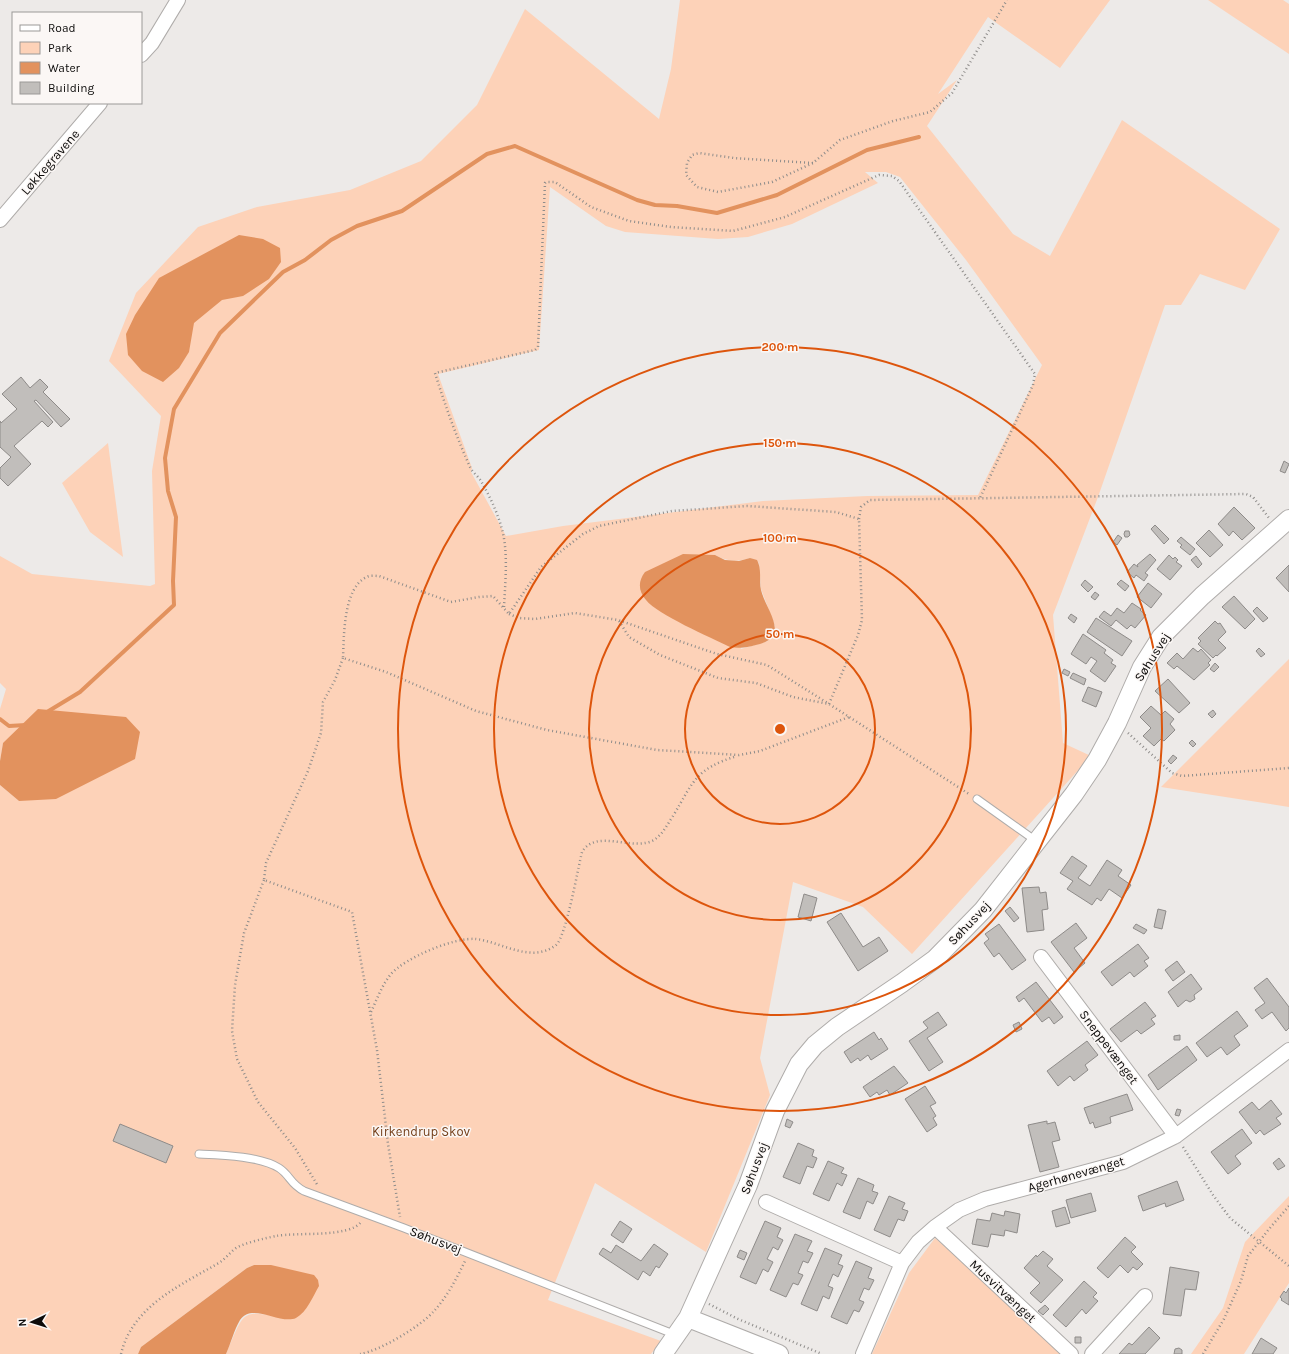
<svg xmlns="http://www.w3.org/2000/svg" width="1289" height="1354" font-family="Karla,sans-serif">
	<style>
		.green { fill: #fdd2b8; fill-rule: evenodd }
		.water { fill: #e2925e }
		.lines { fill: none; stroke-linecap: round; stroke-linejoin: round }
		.stream { stroke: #e2925e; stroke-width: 4 }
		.building { fill: #c1bebb; stroke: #8e8b89 }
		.service-casing { stroke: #afacaa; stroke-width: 9 }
		.minor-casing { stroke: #afacaa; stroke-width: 16 }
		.tertiary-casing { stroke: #afacaa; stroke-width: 20 }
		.path { stroke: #8f8d8b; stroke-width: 2.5; stroke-dasharray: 1 3; stroke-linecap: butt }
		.service { stroke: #fff; stroke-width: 7 }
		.minor { stroke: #fff; stroke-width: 14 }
		.tertiary { stroke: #fff; stroke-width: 18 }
		.ring { fill: none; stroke: #dd550c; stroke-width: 2 }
		.labels { text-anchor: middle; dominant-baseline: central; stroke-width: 3; stroke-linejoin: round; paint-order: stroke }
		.street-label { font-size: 13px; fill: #0c0b0a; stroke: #fbf7f5 }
		.park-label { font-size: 13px; fill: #75401b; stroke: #fbf7f5 }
		.centre { fill: #dd550c; stroke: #fbf7f5; stroke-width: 2 }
		.ring-label { font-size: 12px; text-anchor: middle; font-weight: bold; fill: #dd550c; stroke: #fbf7f5; stroke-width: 3; stroke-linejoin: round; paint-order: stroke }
	</style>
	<rect width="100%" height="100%" fill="#edeae8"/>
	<path class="green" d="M 680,0 L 1110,0 L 1060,68 L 988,17 L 938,94 L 957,80 L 927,126 L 1013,234 L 1050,256 L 1122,120 L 1280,229 L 1245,290 L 1200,274 L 1181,305 L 1165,305 L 1098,497 L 1053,615 L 1063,743 L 1091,756 L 912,954 L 863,907 L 793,882 L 760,1058 L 770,1095 L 706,1252 L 595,1183 L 548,1300 L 661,1341 L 651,1354 L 226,1354 C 246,1308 240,1310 290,1319 L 254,1265 L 247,1268 L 141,1347 L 138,1354 L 0,1354 L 0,785 L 19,801 L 3,743 L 0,761 L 0,709 L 6,689 L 0,683 L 0,556 L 32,574 L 150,586 L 155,584 L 152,471 L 161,416 L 109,361 L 136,293 L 198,227 L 257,207 L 350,190 L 421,161 L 477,105 L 525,9 L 659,119 L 671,69 ZM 865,172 L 886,172 L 900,177 L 966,260 L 1042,365 L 978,495 L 867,496 L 763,501 L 563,526 L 506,536 L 471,472 L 472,468 L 438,374 L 539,350 L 550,187 L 606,226 L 625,232 L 718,239 L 748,237 L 792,224 L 878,183 ZM 715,555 C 727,562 737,562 750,558 L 759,563 L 761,589 L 775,626 L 768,641 L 741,649 Z
		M 1208,0 L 1283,0 L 1289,4 L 1289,54 Z
		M 108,443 L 123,557 L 90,532 L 62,483 Z
		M 1289,659 L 1289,807 L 1161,787 Z
		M 1289,1196 L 1289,1283 L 1244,1354 L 1191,1354 L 1223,1308 L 1245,1242 Z
		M 935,1238 L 1068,1354 L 872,1354 L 909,1273 Z"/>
	<path class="water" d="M 239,235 L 263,239 L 280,248 L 281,262 L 269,279 L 243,296 L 222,300 L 194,323 L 189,352 L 179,368 L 163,382 L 142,371 L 128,355 L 126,334 L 135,315 L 159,278 Z
		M 683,554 L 715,555 L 725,560 L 739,561 L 750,558 L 757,560 C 762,569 759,580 761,590 C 766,610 790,635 760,644 C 748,647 741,649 730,647 C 710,637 658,615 646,600 C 638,591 638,581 645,572 Z
		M 38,709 L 126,717 L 140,732 L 135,759 L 56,799 L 19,801 L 0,785 L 0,761 L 3,743 Z
		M 254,1265 L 271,1265 L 314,1275 L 318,1280 L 319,1286 C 313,1296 307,1312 296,1318 C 280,1325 252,1302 240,1320 C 234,1330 231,1343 226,1354 L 138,1354 L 141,1347 L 247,1268 Z"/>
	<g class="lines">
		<path class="stream" d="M 47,712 L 80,692 L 174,605 L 173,581 L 176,517 L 168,491 L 165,458 L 174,409 L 220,333 L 283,272 L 305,260 L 331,240 L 357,226 L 402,211 L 487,154 L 515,146 L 637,200 L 655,205 L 677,206 L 717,213 L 777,195 L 867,150 L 919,137
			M 0,719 L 9,726 L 26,725"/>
	</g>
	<path class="building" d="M 21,377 L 30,388 L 40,379 L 48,387 L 43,392 L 70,419 L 61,427 L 36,400 L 34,401 L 53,422 L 48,427 L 42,421 L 14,446 L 31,464 L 8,486 L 0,478 L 0,468 L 11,457 L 0,447 L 0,421 L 1,423 L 17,409 L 2,394 Z
		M 1284,461 L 1289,464 L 1285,473 L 1280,471 Z
		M 1234,507 L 1255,528 L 1242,540 L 1233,531 L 1229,536 L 1218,524 Z
		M 1155,525 L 1169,539 L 1164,544 L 1151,529 Z
		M 1209,530 L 1223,545 L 1210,557 L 1196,543 Z
		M 1125,531 L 1129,531 L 1130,535 L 1128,537 L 1125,537 L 1124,534 Z
		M 1118,535 L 1122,538 L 1117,545 L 1113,542 Z
		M 1181,537 L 1195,549 L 1190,555 L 1180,547 L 1182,545 L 1177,541 Z
		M 1150,554 L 1156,560 L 1145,573 L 1148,575 L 1144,581 L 1136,575 L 1134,578 L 1127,572 L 1134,564 L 1138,567 L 1137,565 Z
		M 1169,555 L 1173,559 L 1175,557 L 1178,560 L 1176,562 L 1182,566 L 1170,580 L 1157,569 Z
		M 1196,556 L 1202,564 L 1198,568 L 1191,560 Z
		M 1289,565 L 1289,592 L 1276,578 Z
		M 1085,580 L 1093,587 L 1088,592 L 1081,585 Z
		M 1121,580 L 1129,586 L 1125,591 L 1117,584 Z
		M 1148,583 L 1162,594 L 1151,608 L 1137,597 Z
		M 1095,592 L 1099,595 L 1095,600 L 1091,597 Z
		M 1234,596 L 1255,619 L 1245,629 L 1222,607 Z
		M 1132,603 L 1141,609 L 1140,610 L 1146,615 L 1135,628 L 1131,625 L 1127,629 L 1116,620 L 1111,626 L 1099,617 L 1104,611 L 1111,616 L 1117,608 L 1124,613 Z
		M 1257,607 L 1268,618 L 1263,622 L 1253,611 Z
		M 1071,614 L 1077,618 L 1074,623 L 1068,618 Z
		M 1096,618 L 1132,641 L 1122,656 L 1087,632 Z
		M 1215,621 L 1218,624 L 1220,623 L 1226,632 L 1218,640 L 1226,648 L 1217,656 L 1216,655 L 1213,658 L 1198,644 L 1201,641 L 1198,638 Z
		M 1083,634 L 1106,650 L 1104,653 L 1113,660 L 1111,663 L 1116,666 L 1105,682 L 1090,671 L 1097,661 L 1091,657 L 1086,664 L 1071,654 Z
		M 1193,648 L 1198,652 L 1201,649 L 1211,660 L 1208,663 L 1210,665 L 1194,680 L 1177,666 L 1174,669 L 1167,663 L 1177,653 L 1183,659 Z
		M 1259,648 L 1265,654 L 1261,657 L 1256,651 Z
		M 1215,663 L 1219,667 L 1214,672 L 1210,669 Z
		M 1064,669 L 1070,672 L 1068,676 L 1062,673 Z
		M 1073,673 L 1086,679 L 1084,685 L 1070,678 Z
		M 1168,679 L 1190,703 L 1179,713 L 1155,691 Z
		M 1088,687 L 1102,692 L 1096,707 L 1082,701 Z
		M 1151,706 L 1161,715 L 1165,711 L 1174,719 L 1170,724 L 1175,730 L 1164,741 L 1161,739 L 1154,746 L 1143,736 L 1151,728 L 1140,717 Z
		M 1213,710 L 1216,714 L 1212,718 L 1208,714 Z
		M 1192,740 L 1196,744 L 1193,747 L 1189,743 Z
		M 1173,755 L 1177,758 L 1171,764 L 1168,761 Z
		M 1072,856 L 1087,866 L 1078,878 L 1090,886 L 1107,860 L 1122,870 L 1118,876 L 1131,885 L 1122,898 L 1109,889 L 1101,901 L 1097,898 L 1092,905 L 1067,889 L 1073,881 L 1060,873 Z
		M 1039,887 L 1040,893 L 1046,892 L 1048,909 L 1042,910 L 1044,930 L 1027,932 L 1022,888 Z
		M 804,894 L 817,898 L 811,921 L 798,917 Z
		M 1010,907 L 1019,918 L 1014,922 L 1005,911 Z
		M 1158,909 L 1166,911 L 1162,929 L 1154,927 Z
		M 841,913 L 863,947 L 879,937 L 888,951 L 858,971 L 827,922 Z
		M 1076,923 L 1087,938 L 1074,948 L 1085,963 L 1074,972 L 1051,942 Z
		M 999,924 L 1026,960 L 1012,970 L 999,953 L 994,957 L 984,943 L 989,939 L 985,934 Z
		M 1136,924 L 1147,930 L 1144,934 L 1133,928 Z
		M 1138,944 L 1149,958 L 1144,961 L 1148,966 L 1134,977 L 1130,972 L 1112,986 L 1101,972 Z
		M 1177,961 L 1185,972 L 1173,981 L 1165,970 Z
		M 1191,974 L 1202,989 L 1194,995 L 1195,999 L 1190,1002 L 1186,1000 L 1178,1007 L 1168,992 Z
		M 1267,978 L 1289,1007 L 1289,1028 L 1286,1031 L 1272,1012 L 1262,1019 L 1255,1010 L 1265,1003 L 1254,988 Z
		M 1036,982 L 1063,1017 L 1054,1024 L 1049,1017 L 1042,1022 L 1024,998 L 1019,1002 L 1016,997 Z
		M 1145,1002 L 1156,1016 L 1151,1019 L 1155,1024 L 1141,1034 L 1137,1030 L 1121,1042 L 1110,1029 Z
		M 1237,1011 L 1248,1026 L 1234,1036 L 1240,1045 L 1227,1055 L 1221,1047 L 1207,1057 L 1196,1043 Z
		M 938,1012 L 947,1025 L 927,1038 L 943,1062 L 929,1071 L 909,1041 L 928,1028 L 923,1022 Z
		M 1019,1022 L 1022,1029 L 1016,1032 L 1013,1025 Z
		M 874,1032 L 879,1040 L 881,1038 L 888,1049 L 871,1060 L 868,1055 L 860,1061 L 858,1058 L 851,1063 L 844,1052 Z
		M 1180,1035 L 1180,1040 L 1174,1040 L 1174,1036 Z
		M 1087,1041 L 1098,1055 L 1085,1065 L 1088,1070 L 1074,1081 L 1070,1076 L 1058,1086 L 1047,1071 Z
		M 1187,1046 L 1197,1060 L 1158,1090 L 1148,1075 Z
		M 894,1066 L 908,1083 L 890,1095 L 887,1090 L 879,1095 L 877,1092 L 870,1097 L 863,1087 Z
		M 925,1086 L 936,1103 L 930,1106 L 936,1116 L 933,1118 L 937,1125 L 927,1132 L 905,1099 Z
		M 1127,1094 L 1133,1110 L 1110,1117 L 1111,1123 L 1095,1128 L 1093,1122 L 1090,1124 L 1084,1108 Z
		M 1271,1100 L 1282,1114 L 1276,1118 L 1281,1124 L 1264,1135 L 1260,1130 L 1256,1134 L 1239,1112 L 1252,1102 L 1259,1110 Z
		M 1177,1109 L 1181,1110 L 1179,1116 L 1175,1115 Z
		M 787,1119 L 793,1122 L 790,1128 L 785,1126 Z
		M 1047,1121 L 1047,1124 L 1055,1122 L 1060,1140 L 1052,1142 L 1059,1167 L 1040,1172 L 1028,1125 Z
		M 120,1124 L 173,1146 L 166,1163 L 113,1141 Z
		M 1242,1129 L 1252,1143 L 1235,1156 L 1241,1164 L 1228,1174 L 1211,1152 Z
		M 798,1143 L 814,1150 L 812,1156 L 817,1158 L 813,1168 L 807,1166 L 800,1184 L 783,1177 Z
		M 1279,1158 L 1285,1166 L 1278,1170 L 1273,1163 Z
		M 828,1161 L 844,1168 L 841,1173 L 847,1175 L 842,1186 L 837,1183 L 829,1201 L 813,1194 Z
		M 858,1178 L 874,1185 L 872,1191 L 878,1193 L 873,1204 L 867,1201 L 860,1219 L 843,1212 Z
		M 1177,1181 L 1184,1200 L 1166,1207 L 1165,1203 L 1143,1211 L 1138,1196 Z
		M 1091,1193 L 1096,1211 L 1071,1218 L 1066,1200 Z
		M 889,1196 L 905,1203 L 902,1209 L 908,1211 L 904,1221 L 898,1219 L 890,1237 L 874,1230 Z
		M 1065,1207 L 1070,1223 L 1056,1227 L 1052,1211 Z
		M 1005,1211 L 1020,1214 L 1017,1233 L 1005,1230 L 1004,1236 L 991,1234 L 988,1247 L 972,1244 L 977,1219 L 990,1221 L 992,1213 L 1004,1216 Z
		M 620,1221 L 632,1229 L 623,1243 L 611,1235 Z
		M 765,1221 L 781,1228 L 777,1237 L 783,1240 L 778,1250 L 773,1247 L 767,1259 L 773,1262 L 768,1272 L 763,1269 L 756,1284 L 740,1277 Z
		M 795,1234 L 812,1241 L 807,1251 L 813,1253 L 808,1263 L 803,1261 L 798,1273 L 803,1275 L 798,1285 L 793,1283 L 786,1297 L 770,1290 Z
		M 1125,1237 L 1136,1247 L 1131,1252 L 1143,1264 L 1137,1270 L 1133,1267 L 1128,1273 L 1120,1265 L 1108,1278 L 1097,1268 Z
		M 654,1244 L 668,1254 L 659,1268 L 656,1266 L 650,1276 L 643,1271 L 638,1280 L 599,1254 L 603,1248 L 611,1253 L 616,1245 L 641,1261 Z
		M 825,1248 L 842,1255 L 838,1264 L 843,1266 L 838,1277 L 833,1274 L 828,1286 L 833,1288 L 829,1299 L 823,1296 L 817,1311 L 801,1304 Z
		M 740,1250 L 747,1253 L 744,1260 L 737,1257 Z
		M 1043,1251 L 1053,1259 L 1047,1266 L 1063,1280 L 1041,1303 L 1030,1293 L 1040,1283 L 1024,1268 L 1036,1255 L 1037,1257 Z
		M 856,1261 L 872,1268 L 868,1278 L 874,1280 L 869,1290 L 864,1288 L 859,1300 L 864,1302 L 859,1312 L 854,1310 L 847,1324 L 831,1317 Z
		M 1170,1267 L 1199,1272 L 1196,1290 L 1185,1289 L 1181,1316 L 1163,1314 Z
		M 1084,1281 L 1097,1293 L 1093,1297 L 1098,1301 L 1086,1314 L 1082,1309 L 1066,1327 L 1053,1315 Z
		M 1289,1288 L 1289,1305 L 1281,1300 L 1282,1299 L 1280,1297 L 1284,1291 L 1286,1293 Z
		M 1045,1305 L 1049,1309 L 1043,1315 L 1038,1311 Z
		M 1149,1327 L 1160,1338 L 1145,1354 L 1119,1354 L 1129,1343 L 1132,1345 Z
		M 1075,1337 L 1081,1337 L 1081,1343 L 1075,1343 Z
		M 1261,1338 L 1277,1348 L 1273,1354 L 1252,1354 Z
		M 1179,1348 L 1182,1350 L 1182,1354 L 1174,1354 L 1175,1349 Z"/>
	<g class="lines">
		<defs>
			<path id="service" d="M 977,799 L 1036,841
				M 199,1154 C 221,1155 260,1156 279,1168 C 290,1175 290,1184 304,1191 L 404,1228 L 676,1335"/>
			<path id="minor" d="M 141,55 L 152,43 L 178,0
				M 0,220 L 100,103
				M 1041,957 L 1176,1136
				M 766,1202 L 902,1263
				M 935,1227 L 1071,1354
				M 863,1354 L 902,1263 L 918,1242 L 935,1227 L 959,1210 L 985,1199 L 1123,1162 L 1176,1136 L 1289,1050
				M 1092,1354 L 1145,1296"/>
			<path id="tertiary" d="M 688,1318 L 779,1354
				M 663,1354 L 688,1318 L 748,1185 L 775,1111 L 799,1064 L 815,1045 L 837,1027 L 902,983 L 935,959 L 983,910 L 1074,794 L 1097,760 L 1117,723 L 1142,667 L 1161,637 L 1202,596 L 1289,519"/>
		</defs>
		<use href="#service" class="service-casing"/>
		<use href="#minor" class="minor-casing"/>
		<use href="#tertiary" class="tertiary-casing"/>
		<path class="path" d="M 813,163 L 734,158 L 699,153 L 692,155 L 687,163 L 686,175 L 697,187 L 718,192 L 772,182 L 813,163 L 840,140 L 893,121 L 930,112 L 952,93 L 1007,0
			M 859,519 L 861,507 L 870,500 L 1246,494 L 1253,497 L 1269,518
			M 504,607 C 505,587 507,566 505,546 C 503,524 492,500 481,481 C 478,476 472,472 470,467 C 456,436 445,405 435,373 L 535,350 L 538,347 L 545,183 L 546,182 L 555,182 L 591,207 L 629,221 L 671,227 L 733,231 L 785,217 L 879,175 L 892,176 L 899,181 L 1035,374 L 1033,385 L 980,498
			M 509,614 L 519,618 L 535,619 L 575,613 L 618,620 L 717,654 L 767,665 L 829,704 L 858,635 L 862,620 L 859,519 L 836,512 L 747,506 L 672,511 L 599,526 L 583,534 L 541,567 L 509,614 L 493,596 L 479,597 L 451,602 L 379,576 C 375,576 370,575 367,577 C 343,587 344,637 343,658 L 386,672 L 476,711 L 547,730 L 657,750 L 739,755 L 760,751 L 849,717
			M 619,621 L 629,637 L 660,655 L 718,678 L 756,683 L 793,697 L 829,704 L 969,794
			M 343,658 L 335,680 L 323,702 L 321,733 L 308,771 L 266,863 L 264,880 L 352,912 L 377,1050 L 388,1144 L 400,1217
			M 1128,733 L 1172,773 L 1182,776 L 1289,768
			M 264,880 L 244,933 L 235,985 L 232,1031 L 237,1059 L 258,1102 L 295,1148 L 318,1186
			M 371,1012 C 377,999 382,985 391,974 C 405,958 454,937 476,939 C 502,942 531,964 556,945 C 566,937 578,868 582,852 C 596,828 633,852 654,840 C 663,834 667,825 673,816 C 694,781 695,769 737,756
			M 1183,1147 L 1213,1195 L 1230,1218 L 1289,1266
			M 709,1304 L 738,1319 L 822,1354
			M 121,1354 C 132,1307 179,1286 217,1264 C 225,1260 229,1253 236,1248 C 244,1243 266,1238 276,1236 C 296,1232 349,1238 361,1222
			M 360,1354 C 380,1351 421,1326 434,1311 C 447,1297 457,1278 465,1261
			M 1203,1354 L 1224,1319 L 1241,1281 L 1248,1256 L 1269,1229 L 1289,1206"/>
		<use href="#service" class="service"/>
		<use href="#minor" class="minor"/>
		<use href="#tertiary" class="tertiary"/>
	</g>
	<g class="ring">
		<circle cx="780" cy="729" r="95"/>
		<circle cx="780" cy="729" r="191"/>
		<circle cx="780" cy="729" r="286"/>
		<circle cx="780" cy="729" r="382"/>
	</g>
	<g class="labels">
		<g class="street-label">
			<text transform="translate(50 162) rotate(-49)">Løkkegravene</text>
			<text transform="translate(1152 657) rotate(-58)">Søhusvej</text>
			<text transform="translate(969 923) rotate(-47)">Søhusvej</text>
			<text transform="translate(1109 1047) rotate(53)">Sneppevænget</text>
			<text transform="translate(754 1168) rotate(-69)">Søhusvej</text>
			<text transform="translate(1076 1174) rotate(-16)">Agerhønevænget</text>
			<text transform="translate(436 1240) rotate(21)">Søhusvej</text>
			<text transform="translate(1003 1291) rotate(43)">Musvitvænget</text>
		</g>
		<g class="park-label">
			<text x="421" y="1131">Kirkendrup Skov</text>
		</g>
	</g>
	<circle cx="780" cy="729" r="6" class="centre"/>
	<g class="ring-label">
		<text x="780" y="351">200 m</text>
		<text x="780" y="447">150 m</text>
		<text x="780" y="542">100 m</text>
		<text x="780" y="638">50 m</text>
	</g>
	<rect x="12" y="12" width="130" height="92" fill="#fbf7f5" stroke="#9b9997"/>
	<rect x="20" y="25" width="20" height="6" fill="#ffffff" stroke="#9b9997"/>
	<text x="48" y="32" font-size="12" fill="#0c0b0a">Road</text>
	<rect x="20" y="42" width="20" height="12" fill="#fdd2b8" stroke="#9b9997"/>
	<text x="48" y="52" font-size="12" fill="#0c0b0a">Park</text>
	<rect x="20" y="62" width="20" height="12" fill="#e2925e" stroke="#9b9997"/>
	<text x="48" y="72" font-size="12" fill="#0c0b0a">Water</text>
	<rect x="20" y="82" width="20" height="12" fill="#c1bebb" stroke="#9b9997"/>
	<text x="48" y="92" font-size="12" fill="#0c0b0a">Building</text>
	<g transform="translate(32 1322) rotate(266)" stroke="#fbf7f5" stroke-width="3" paint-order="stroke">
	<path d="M0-3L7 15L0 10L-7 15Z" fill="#0c0b0a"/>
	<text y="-6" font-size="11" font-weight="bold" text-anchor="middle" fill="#0c0b0a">N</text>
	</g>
</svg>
